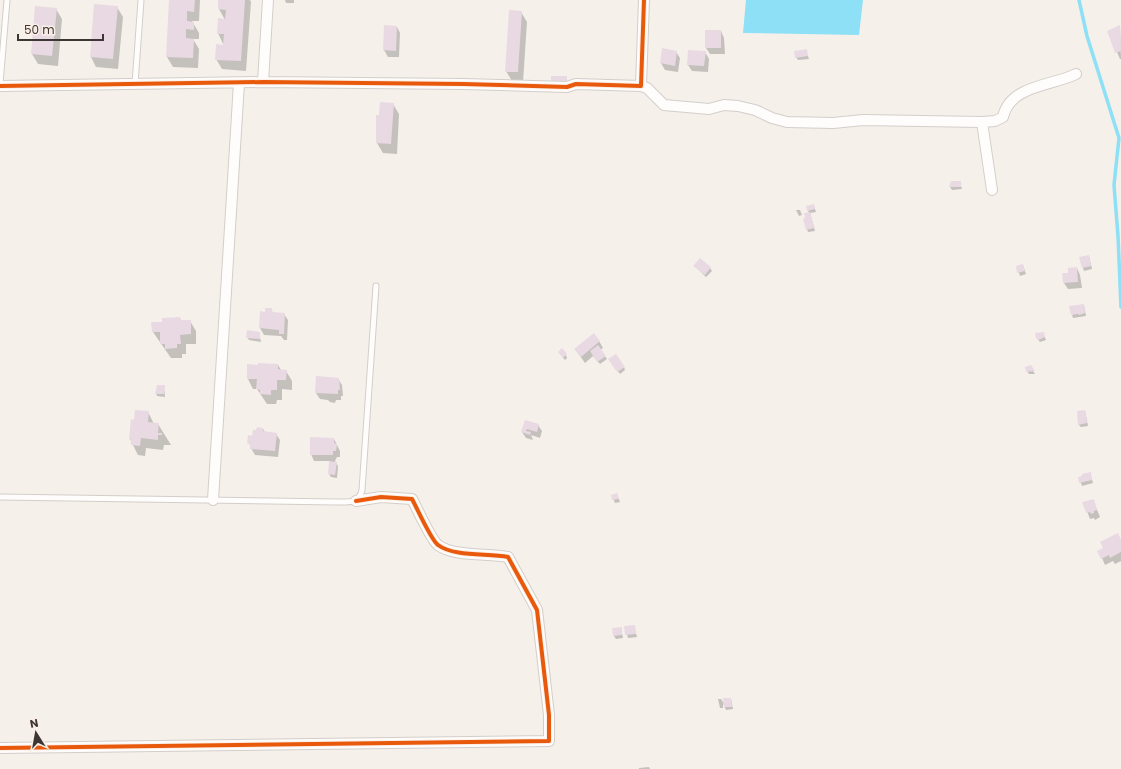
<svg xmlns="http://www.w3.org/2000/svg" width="1121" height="769" font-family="Poppins,sans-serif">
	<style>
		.water { fill: #8de0f5 }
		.shadow { fill: #0003 }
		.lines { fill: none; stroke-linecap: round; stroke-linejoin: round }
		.stream { stroke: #8de0f5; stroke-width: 3.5 }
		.building { fill: #e9d9e3 }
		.service-casing { stroke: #d3ceca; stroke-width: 7 }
		.minor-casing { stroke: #d3ceca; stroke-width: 12 }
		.service { stroke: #fefdfc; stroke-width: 5 }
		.minor { stroke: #fefdfc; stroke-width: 10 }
		.cycleway-casing { stroke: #fbefe7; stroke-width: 6 }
		.cycleway { stroke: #e8590c; stroke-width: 4 }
	</style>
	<rect width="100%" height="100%" fill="#f6f0eb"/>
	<path class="water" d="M 746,0 L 863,0 L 859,35 L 743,33 Z"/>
	<path class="shadow" d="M 170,0 L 200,0 L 199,21 L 192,21 L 199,33 L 199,39 L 193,39 L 199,49 L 198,68 L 173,67 L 167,57 Z
		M 219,0 L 250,0 L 251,2 L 246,71 L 222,69 L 216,59 L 224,46 L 218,33 L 225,20 L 219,9 Z
		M 285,0 L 294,0 L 294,3 L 286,3 Z
		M 117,7 L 123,17 L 118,69 L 96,67 L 91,57 Z
		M 56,9 L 62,19 L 58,66 L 38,64 L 32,54 Z
		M 521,12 L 527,22 L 523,82 L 512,81 L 506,71 Z
		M 385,27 L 397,27 L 400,33 L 399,57 L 388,57 L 384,50 Z
		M 1120,27 L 1121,59 L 1120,59 L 1108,31 Z
		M 721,31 L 724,38 L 725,54 L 710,54 L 706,48 Z
		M 663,50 L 676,52 L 680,58 L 678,72 L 665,70 L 661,63 Z
		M 806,51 L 809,59 L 798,60 L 796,57 Z
		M 705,52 L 709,59 L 708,72 L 692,71 L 688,65 Z
		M 393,104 L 399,114 L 397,154 L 383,153 L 377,143 L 376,136 L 377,116 L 380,116 Z
		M 960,182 L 962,189 L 952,190 L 950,187 Z
		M 814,206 L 816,212 L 810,213 L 815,231 L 808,232 L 807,229 L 809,213 L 808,211 Z
		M 796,210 L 800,210 L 802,215 L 799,216 Z
		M 1089,256 L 1092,269 L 1084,271 L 1083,268 Z
		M 1023,265 L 1026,274 L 1020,276 L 1017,266 Z
		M 695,266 L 710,268 L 712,271 L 706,277 Z
		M 1077,268 L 1080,275 L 1082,288 L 1068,289 L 1064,283 Z
		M 1084,305 L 1086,316 L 1073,318 L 1072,315 Z
		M 271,309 L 273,313 L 284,314 L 288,320 L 287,340 L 284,340 L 281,336 L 264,335 L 260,328 L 261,312 L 265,313 Z
		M 180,318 L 181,321 L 190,321 L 196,331 L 196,344 L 186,344 L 186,354 L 182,354 L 182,358 L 171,358 L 153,332 L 163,323 Z
		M 259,333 L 261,342 L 249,340 L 247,337 Z
		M 1043,333 L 1046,340 L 1040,342 L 1037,338 Z
		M 599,341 L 603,348 L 600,350 L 607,359 L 600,364 L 593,356 L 585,363 L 575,349 Z
		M 561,355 L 566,355 L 567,358 L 565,360 Z
		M 611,362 L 624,367 L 625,370 L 620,374 Z
		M 278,365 L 281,370 L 286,371 L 292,381 L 292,390 L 282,389 L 282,400 L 277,400 L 276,404 L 267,404 L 257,389 L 253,389 L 248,379 Z
		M 1030,366 L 1035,374 L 1029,374 L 1027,371 Z
		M 338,379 L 342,385 L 343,396 L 341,396 L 341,400 L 336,400 L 335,403 L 330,402 L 328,400 L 320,399 L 316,393 Z
		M 164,386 L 165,397 L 157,396 L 156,393 Z
		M 1085,411 L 1088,426 L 1081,427 L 1079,425 Z
		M 148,412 L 154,424 L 158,424 L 171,445 L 164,445 L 163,450 L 146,448 L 145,456 L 138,455 L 130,439 L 135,421 Z
		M 526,421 L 538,425 L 542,431 L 540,438 L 531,435 L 533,440 L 526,438 L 522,432 Z
		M 263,429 L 265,432 L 276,434 L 280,440 L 278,457 L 255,455 L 251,448 L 249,443 Z
		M 334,439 L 340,451 L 340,457 L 337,457 L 335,461 L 338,466 L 337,478 L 331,477 L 329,474 L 330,461 L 314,461 L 311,454 Z
		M 1090,473 L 1093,483 L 1082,486 L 1079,478 Z
		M 617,494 L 620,502 L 615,503 L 612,495 Z
		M 1093,500 L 1100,517 L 1095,520 L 1094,518 L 1090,519 L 1084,503 Z
		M 1121,541 L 1121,561 L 1115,564 L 1113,561 L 1105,565 L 1102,558 Z
		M 634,626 L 637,637 L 628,638 L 625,627 Z
		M 621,628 L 623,638 L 616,639 L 614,636 Z
		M 718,699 L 721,699 L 725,705 L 731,699 L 733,709 L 726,710 L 723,703 L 723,708 L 720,708 Z
		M 649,767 L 650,769 L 639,769 L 639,768 Z"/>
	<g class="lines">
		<path class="stream" d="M 1079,0 L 1087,36 L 1119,138 L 1114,185 L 1118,236 L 1121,307"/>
	</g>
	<path class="building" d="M 169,0 L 195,0 L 194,12 L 187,11 L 187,21 L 194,22 L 194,30 L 186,29 L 186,38 L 194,39 L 193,58 L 166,57 Z
		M 218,0 L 245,0 L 241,61 L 215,60 L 216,44 L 223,45 L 224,34 L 217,34 L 218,18 L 225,19 L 226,10 L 218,9 Z
		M 94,4 L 118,6 L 113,59 L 90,57 Z
		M 35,6 L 57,8 L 52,56 L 31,54 Z
		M 509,10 L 522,11 L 518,72 L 505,72 Z
		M 384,25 L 397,26 L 396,51 L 383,50 Z
		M 1120,25 L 1121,51 L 1115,53 L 1107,31 Z
		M 705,30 L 721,30 L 721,48 L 705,48 Z
		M 662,48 L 677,51 L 675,66 L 660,63 Z
		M 807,49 L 808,56 L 795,58 L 794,51 Z
		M 688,50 L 706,51 L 704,66 L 687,65 Z
		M 551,76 L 567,76 L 567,84 L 551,84 Z
		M 380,102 L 394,103 L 391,144 L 376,143 L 376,115 L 379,115 Z
		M 951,181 L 961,181 L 961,187 L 949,187 Z
		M 814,204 L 815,209 L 807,211 L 806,206 Z
		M 810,212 L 814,228 L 806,230 L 803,219 L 805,218 L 804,213 Z
		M 1089,255 L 1091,266 L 1082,268 L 1079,257 Z
		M 700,258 L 711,267 L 705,275 L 693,266 Z
		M 1023,264 L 1025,271 L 1017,273 L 1016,266 Z
		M 1077,267 L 1078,282 L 1063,283 L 1062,273 L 1068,273 L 1068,268 Z
		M 1084,304 L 1085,313 L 1079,315 L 1078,314 L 1071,315 L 1069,306 Z
		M 265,308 L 272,308 L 272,312 L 285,313 L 284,334 L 279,334 L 279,330 L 259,328 L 260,311 L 265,312 Z
		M 180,317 L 180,320 L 191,320 L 191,334 L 180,335 L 181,344 L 177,344 L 177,348 L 165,349 L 165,344 L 160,344 L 160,332 L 152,332 L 151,322 L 162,322 L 162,318 Z
		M 247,330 L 260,332 L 260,339 L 246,338 Z
		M 1044,332 L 1045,337 L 1038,340 L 1036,338 L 1035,333 Z
		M 594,333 L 600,341 L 581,357 L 574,349 Z
		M 598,345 L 606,356 L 597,362 L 590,351 Z
		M 562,348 L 567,354 L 563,358 L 558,352 Z
		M 616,354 L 625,367 L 617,372 L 608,359 Z
		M 258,363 L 278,364 L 278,369 L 287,370 L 286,380 L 277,380 L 277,390 L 271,390 L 271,395 L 260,394 L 260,390 L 256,389 L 257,379 L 247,379 L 247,364 L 258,365 Z
		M 1031,365 L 1035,371 L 1026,372 L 1025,367 Z
		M 316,376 L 339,378 L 340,390 L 338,390 L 338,394 L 315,393 Z
		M 157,385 L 165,385 L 164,394 L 155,394 Z
		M 135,410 L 149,411 L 148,422 L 159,423 L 158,433 L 162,433 L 162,435 L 158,435 L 158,440 L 141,438 L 140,446 L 131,445 L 131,439 L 129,439 L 131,419 L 134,420 Z
		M 1085,410 L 1087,423 L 1078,425 L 1077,411 Z
		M 525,420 L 539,424 L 537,432 L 527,429 L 526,431 L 531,432 L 530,435 L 521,432 Z
		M 257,427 L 263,428 L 263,431 L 277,433 L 275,451 L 250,449 L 250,444 L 247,443 L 248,435 L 252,436 L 253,430 L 256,430 Z
		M 310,437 L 334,438 L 334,443 L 337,444 L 336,451 L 333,451 L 333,455 L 310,455 Z
		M 329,461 L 337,462 L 335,475 L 328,474 Z
		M 1091,472 L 1092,480 L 1079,483 L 1078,477 L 1082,476 L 1082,474 Z
		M 617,493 L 619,499 L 612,500 L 611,495 Z
		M 1094,499 L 1097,510 L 1094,511 L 1094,513 L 1091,514 L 1090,512 L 1086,513 L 1082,502 Z
		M 1118,533 L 1121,540 L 1121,552 L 1110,558 L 1109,555 L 1101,559 L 1097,551 L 1103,548 L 1100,542 Z
		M 635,625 L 636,634 L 625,635 L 624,626 Z
		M 622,627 L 622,635 L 613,636 L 612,628 Z
		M 723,698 L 731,698 L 732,707 L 724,707 Z"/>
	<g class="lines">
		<defs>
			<path id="service" d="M 0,84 L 7,0
				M 135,84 L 141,0
				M 0,497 L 336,502 C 348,502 359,504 362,490 L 376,286"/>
			<path id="minor" d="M 263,82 L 268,0
				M 0,86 L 263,82 L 463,84 L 567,87 L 576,84 L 641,86 L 644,0
				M 641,86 L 647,88 L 664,105 L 709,109 L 724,105 L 738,106 L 755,110 L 772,118 L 787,122 L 833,123 L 863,120 L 982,122 L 995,121 L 1003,117 C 1010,85 1052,86 1076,74
				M 982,122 L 992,190
				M 213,500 L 239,83
				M 0,748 L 549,741 L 549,715 L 537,610 L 508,557 C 488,553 454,557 438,545 C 431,540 417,508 412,499 L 381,497 L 356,501"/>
		</defs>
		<use href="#service" class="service-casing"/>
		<use href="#minor" class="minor-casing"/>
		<use href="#service" class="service"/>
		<use href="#minor" class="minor"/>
		<defs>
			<path id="cycleway" d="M 0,86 L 263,82 L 463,84 L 567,87 L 576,84 L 641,86 L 644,0
				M 0,748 L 549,741 L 549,715 L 537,610 L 508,557 C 488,553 454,557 438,545 C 431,540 417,508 412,499 L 381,497 L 356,501"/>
		</defs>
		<use href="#cycleway" class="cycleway-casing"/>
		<use href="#cycleway" class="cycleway"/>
	</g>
	<g transform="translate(36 733) rotate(349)" stroke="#fbefe7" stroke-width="3" paint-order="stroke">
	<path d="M0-3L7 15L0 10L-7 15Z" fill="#3c3734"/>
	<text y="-6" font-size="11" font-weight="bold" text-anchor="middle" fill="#3c3734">N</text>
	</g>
	<path d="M18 34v6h85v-6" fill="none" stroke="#3c3734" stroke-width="2"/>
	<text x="24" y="34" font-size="12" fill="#3c3734" stroke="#fbefe7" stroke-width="3" paint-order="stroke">50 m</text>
</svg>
